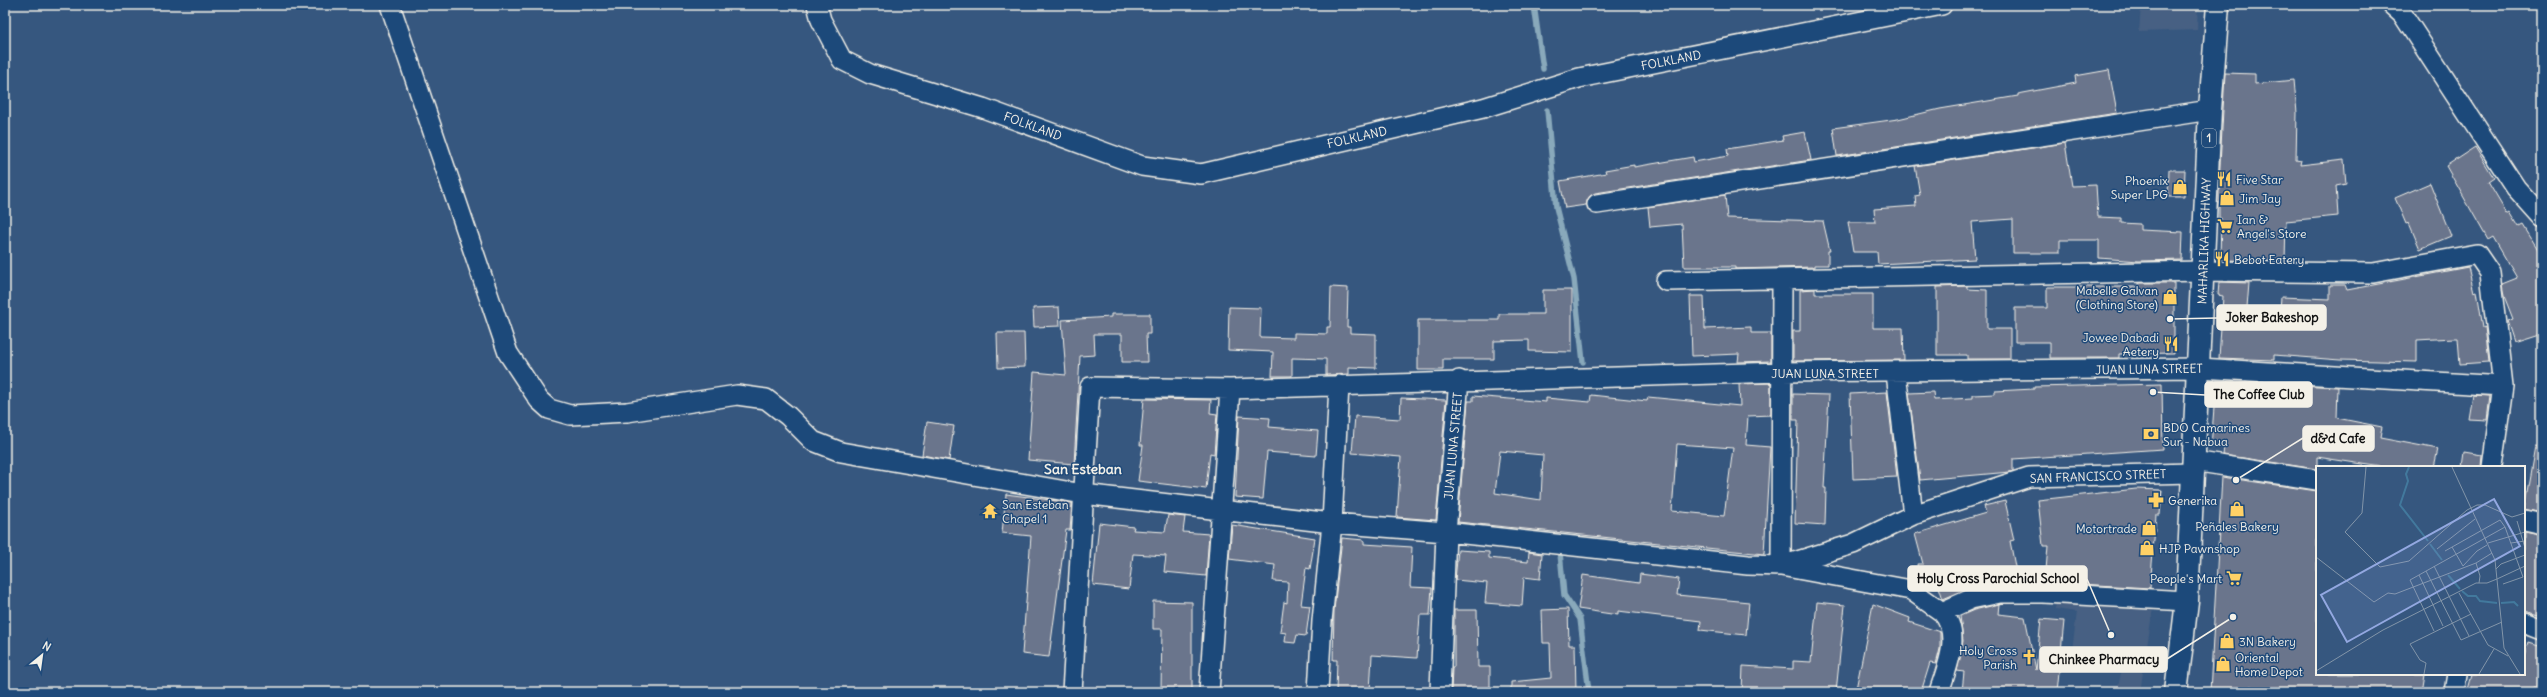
<svg xmlns="http://www.w3.org/2000/svg" width="2547" height="697" font-family="Delius,sans-serif">
	<style>
		.built { fill: #466083 }
		.lines { fill: none; stroke-linecap: round; stroke-linejoin: round }
		.stream { stroke: #89a9bb; stroke-width: 5.5 }
		.building { fill: #6b748c; stroke: #f4f1e8; fill-rule: evenodd }
		.minor-casing { stroke: #f4f1e8; stroke-width: 22 }
		.highway-casing { stroke: #f4f1e8; stroke-width: 25 }
		.minor { stroke: #1f4a7a; stroke-width: 19 }
		.highway { stroke: #1f4a7a; stroke-width: 22 }
		.labels { text-anchor: middle; dominant-baseline: central; stroke-width: 3; stroke-linejoin: round; paint-order: stroke }
		.shield { fill: #1f4a7a; stroke: #b4bfc7; stroke-width: 1 }
		.shield-label { font-size: 11px; font-weight: bold; fill: #f4f1e8 }
		.street-label { font-size: 12px; fill: #f4f1e8; stroke: #1f4a7a }
		.poi-label { font-size: 12px; fill: #f4f1e8; stroke: #1f4a7a; text-anchor: start }
		.quarter-label { font-size: 14px; font-weight: bold; fill: #f4f1e8; stroke: #1f4a7a }
		.inset-river { fill: none; stroke: #42799d; stroke-width: 2 }
		.inset-road { fill: none; stroke: #8295a9; stroke-width: 1 }
		.view { fill: #93a8e1; fill-opacity: 0.15; stroke: #93a8e1; stroke-width: 2 }
		.inset-edge { fill: none; stroke: #f4f1e8; stroke-width: 2 }
		.leader { fill: none; stroke: #f4f1e8; stroke-width: 1.5 }
		.callout-dot { fill: #f4f1e8; stroke: #1f4a7a; stroke-width: 1.5 }
		.callout { fill: #f4f1e8; stroke: #f4f1e8; stroke-width: 1.5 }
		.callout-label { font-size: 13px; text-anchor: middle; font-weight: bold; fill: #111 }
	</style>
	<rect width="100%" height="100%" fill="#36577f"/>
	<filter id="ink" filterUnits="userSpaceOnUse"><feTurbulence type="fractalNoise" baseFrequency=".025" numOctaves="2"/><feDisplacementMap in="SourceGraphic" scale="8" xChannelSelector="R" yChannelSelector="G"/><feConvolveMatrix kernelMatrix="1 2 1 2 8 2 1 2 1" color-interpolation-filters="sRGB"/></filter>
	<g filter="url(#ink)">
		<path class="built" d="M 2141,5 L 2198,5 L 2197,30 L 2139,32 Z
			M 2056,600 L 2153,608 L 2140,692 L 2117,692 L 2122,668 L 2071,658 L 2077,612 L 2055,609 Z"/>
		<g class="lines">
			<path class="stream" d="M 1534,5 L 1543,69
				M 1547,110 L 1556,207 L 1574,279 L 1583,362
				M 1560,553 L 1564,595 L 1580,619 L 1589,692"/>
		</g>
		<path class="building" d="M 2109,70 L 2117,113 L 1837,156 L 1833,128 L 1898,119 L 1940,109 L 2018,96 L 2018,94 L 2076,83 L 2075,76 Z
			M 2225,73 L 2255,74 L 2255,84 L 2294,80 L 2297,113 L 2296,159 L 2301,160 L 2300,165 L 2344,160 L 2346,184 L 2336,186 L 2338,216 L 2286,221 L 2285,261 L 2220,260 L 2221,218 L 2219,218 L 2219,184 Z
			M 1805,132 L 1811,160 L 1595,193 L 1590,196 L 1586,205 L 1565,208 L 1560,181 L 1606,173 L 1605,170 L 1634,165 L 1634,167 L 1693,157 L 1694,162 L 1728,156 L 1727,149 L 1783,140 L 1782,136 Z
			M 2065,143 L 2072,186 L 2096,185 L 2098,217 L 2121,218 L 2121,223 L 2140,224 L 2140,230 L 2183,232 L 2182,260 L 2139,261 L 2099,258 L 2099,240 L 2060,240 L 2060,253 L 2013,253 L 2013,219 L 1972,222 L 1975,259 L 1878,264 L 1877,252 L 1853,252 L 1848,222 L 1875,222 L 1874,209 L 1916,206 L 1915,196 L 1920,195 L 1915,166 Z
			M 2475,147 L 2494,178 L 2488,182 L 2507,214 L 2510,212 L 2519,227 L 2523,225 L 2542,256 L 2542,333 L 2514,342 L 2507,321 L 2513,319 L 2504,296 L 2502,284 L 2517,278 L 2493,237 L 2488,240 L 2446,166 Z
			M 2169,170 L 2185,170 L 2184,197 L 2168,197 Z
			M 2430,183 L 2451,236 L 2420,249 L 2409,223 L 2406,224 L 2395,198 Z
			M 1725,195 L 1727,218 L 1823,221 L 1830,251 L 1828,251 L 1828,265 L 1815,265 L 1815,267 L 1735,269 L 1735,267 L 1684,267 L 1682,224 L 1650,227 L 1648,207 Z
			M 2468,267 L 2474,292 L 2477,291 L 2483,328 L 2485,327 L 2489,362 L 2460,364 L 2458,338 L 2454,338 L 2417,340 L 2417,362 L 2340,360 L 2274,355 L 2274,360 L 2219,358 L 2223,296 L 2218,295 L 2219,282 L 2249,283 L 2246,321 L 2279,323 L 2281,297 L 2330,299 L 2330,285 L 2345,285 L 2347,290 Z
			M 2139,283 L 2174,283 L 2174,353 L 2119,354 L 2119,358 L 2050,358 L 2050,342 L 2015,342 L 2015,308 L 2047,308 L 2047,287 L 2139,287 Z
			M 1967,286 L 1967,289 L 1987,290 L 1987,329 L 2010,329 L 2010,359 L 1967,359 L 1967,355 L 1937,355 L 1937,287 Z
			M 1331,287 L 1348,288 L 1347,327 L 1350,327 L 1350,333 L 1376,334 L 1376,368 L 1349,367 L 1349,374 L 1326,375 L 1326,359 L 1292,358 L 1292,376 L 1272,376 L 1273,352 L 1228,350 L 1229,307 L 1261,308 L 1260,337 L 1294,338 L 1294,333 L 1327,334 L 1327,327 L 1330,327 Z
			M 1815,289 L 1815,294 L 1873,294 L 1873,328 L 1903,328 L 1904,360 L 1793,361 L 1793,331 L 1800,331 L 1800,290 Z
			M 1543,290 L 1572,290 L 1572,352 L 1529,351 L 1529,340 L 1494,341 L 1494,359 L 1443,359 L 1443,370 L 1418,370 L 1418,320 L 1499,320 L 1499,314 L 1543,314 Z
			M 1690,296 L 1704,296 L 1705,329 L 1751,327 L 1751,333 L 1771,333 L 1771,361 L 1738,362 L 1739,354 L 1692,356 Z
			M 1059,307 L 1060,326 L 1034,327 L 1033,308 Z
			M 1111,314 L 1150,314 L 1150,334 L 1146,334 L 1147,362 L 1122,362 L 1122,334 L 1094,334 L 1095,355 L 1080,356 L 1074,464 L 1028,460 L 1034,372 L 1066,375 L 1062,320 L 1111,317 Z
			M 997,333 L 1024,333 L 1025,367 L 998,368 Z
			M 2216,381 L 2338,387 L 2337,418 L 2382,427 L 2380,438 L 2438,449 L 2434,467 L 2382,467 L 2317,457 L 2317,469 L 2223,455 L 2224,447 L 2211,447 Z
			M 1771,383 L 1771,415 L 1748,416 L 1746,445 L 1770,447 L 1764,554 L 1458,522 L 1468,401 L 1473,401 L 1473,396 L 1546,402 L 1546,398 L 1590,402 L 1591,395 L 1647,401 L 1648,397 L 1740,406 L 1739,384 ZM 1677,444 L 1733,448 L 1724,516 L 1672,511 ZM 1500,451 L 1543,455 L 1541,500 L 1495,493 Z
			M 2162,384 L 2163,449 L 2013,459 L 2013,471 L 2010,472 L 1920,480 L 1909,393 L 1933,392 L 1934,400 L 1973,398 L 1973,395 L 1995,394 L 1995,391 L 2034,389 L 2034,387 Z
			M 1887,392 L 1897,477 L 1853,479 L 1850,394 Z
			M 1793,394 L 1829,395 L 1824,488 L 1826,488 L 1825,525 L 1795,523 L 1798,420 L 1793,420 Z
			M 2473,395 L 2490,396 L 2487,420 L 2469,419 Z
			M 1401,398 L 1446,400 L 1436,520 L 1397,517 L 1401,457 L 1352,453 L 1355,416 L 1400,419 Z
			M 1144,399 L 1211,400 L 1210,413 L 1217,414 L 1214,454 L 1210,453 L 1206,489 L 1138,481 L 1143,445 L 1140,445 Z
			M 1239,416 L 1270,418 L 1269,427 L 1318,431 L 1316,456 L 1267,452 L 1263,499 L 1235,497 Z
			M 927,422 L 954,426 L 949,460 L 922,455 Z
			M 2535,446 L 2542,447 L 2542,513 L 2524,509 Z
			M 2464,452 L 2482,455 L 2481,467 L 2462,467 Z
			M 2222,477 L 2317,491 L 2317,674 L 2425,674 L 2422,692 L 2283,692 L 2250,686 L 2249,692 L 2210,692 Z
			M 2136,489 L 2162,490 L 2160,515 L 2156,515 L 2150,588 L 2045,582 L 2048,546 L 2043,546 L 2038,500 Z
			M 1006,494 L 1072,503 L 1070,530 L 1066,530 L 1049,657 L 1022,654 L 1031,536 L 1002,533 Z
			M 2005,501 L 2014,540 L 2010,541 L 2018,582 L 1998,582 L 1969,588 L 1943,599 L 1939,587 L 1927,588 L 1920,583 L 1917,564 L 1923,564 L 1915,534 L 1986,513 L 1984,506 Z
			M 1168,515 L 1185,517 L 1183,532 L 1209,534 L 1206,576 L 1164,572 L 1166,556 L 1133,554 L 1129,589 L 1093,585 L 1099,523 L 1134,527 L 1133,530 L 1165,532 Z
			M 1232,525 L 1315,538 L 1310,569 L 1306,568 L 1301,605 L 1310,606 L 1306,636 L 1297,635 L 1295,643 L 1285,642 L 1286,633 L 1280,632 L 1284,602 L 1287,603 L 1288,582 L 1273,581 L 1275,565 L 1229,559 Z
			M 2524,531 L 2542,535 L 2542,616 L 2524,611 Z
			M 1342,538 L 1364,540 L 1364,544 L 1412,547 L 1410,587 L 1432,588 L 1430,615 L 1420,615 L 1417,658 L 1372,655 L 1370,692 L 1336,692 L 1337,660 L 1333,660 L 1334,610 Z
			M 1458,550 L 1489,552 L 1489,558 L 1528,562 L 1529,552 L 1542,554 L 1540,579 L 1524,577 L 1522,606 L 1485,603 L 1487,583 L 1455,580 Z
			M 1640,574 L 1679,579 L 1677,595 L 1749,602 L 1746,635 L 1700,630 L 1701,621 L 1618,611 L 1618,615 L 1578,609 L 1583,575 L 1639,583 Z
			M 1153,601 L 1192,602 L 1192,689 L 1161,689 L 1162,629 L 1153,629 Z
			M 1817,602 L 1845,605 L 1836,692 L 1742,692 L 1743,666 L 1793,669 L 1793,661 L 1811,662 Z
			M 1873,604 L 1910,618 L 1909,622 L 1940,632 L 1940,649 L 1936,664 L 1930,663 L 1921,692 L 1868,692 L 1856,689 Z
			M 1999,604 L 1998,614 L 2025,617 L 2036,670 L 2041,619 L 2064,621 L 2057,692 L 1962,692 L 1964,672 L 1957,671 L 1963,641 L 1960,616 L 1974,610 Z
			M 1568,609 L 1569,645 L 1575,645 L 1576,692 L 1511,692 L 1511,682 L 1551,678 L 1550,643 L 1543,643 L 1542,610 Z
			M 1454,610 L 1477,610 L 1478,667 L 1490,667 L 1490,692 L 1451,692 L 1452,667 L 1454,667 Z
			M 2529,643 L 2542,647 L 2542,689 L 2534,687 L 2533,692 L 2467,692 L 2472,674 L 2524,674 L 2524,659 Z"/>
		<g class="lines">
			<defs>
				<path id="minor" d="M 390,5 L 508,353 L 539,400 L 549,409 L 570,415 L 627,412 L 737,395 L 766,399 L 788,416 L 813,441 L 841,452 L 1083,494 L 1332,523 L 1446,532 L 1748,565 L 1781,566 L 1911,590 L 1942,612 L 1971,599 L 2000,593 L 2043,593 L 2187,601
					M 817,5 L 821,20 L 842,60 L 870,74 L 983,108 L 1142,166 L 1201,174 L 1483,108 L 1579,78 L 1942,5
					M 2392,5 L 2403,15 L 2516,188 L 2542,217
					M 1597,204 L 2210,110
					M 1782,279 L 1781,566 L 1853,544 L 1913,515 L 2029,477 L 2192,473
					M 1666,281 L 2203,271 L 2373,273 L 2477,254 L 2490,273 L 2503,386 L 2492,467
					M 1896,373 L 1913,515
					M 2193,461 L 2317,480
					M 2524,520 L 2542,524
					M 2524,623 L 2542,630
					M 1072,692 L 1090,387 L 1230,389 L 1781,372 L 2199,368 L 2503,386
					M 1209,692 L 1230,389
					M 1318,692 L 1322,621 L 1332,523 L 1339,385
					M 1440,692 L 1446,532 L 1459,380
					M 1939,692 C 1947,667 1962,634 1942,612
					M 2454,692 L 2457,674"/>
				<path id="highway" d="M 2176,692 L 2187,601 L 2210,110 L 2218,5"/>
			</defs>
			<use href="#minor" class="minor-casing"/>
			<use href="#highway" class="highway-casing"/>
			<use href="#minor" class="minor"/>
			<use href="#highway" class="highway"/>
		</g>
	</g>
	<defs>
		<symbol id="restaurant-bare" viewBox="-9 -9 18 18"><path d="M-5-6h1v4h1v-4h1v4h1v-4h1v5L-1.5 .5V6h-2V.5L-5-1ZM5-6V6H3V1.5H1.5Q1.5-4 5-6Z" fill="#ffd166" stroke="#1f4a7a" stroke-width="2.5" paint-order="stroke"/></symbol>
		<symbol id="shop-bare" viewBox="-9 -9 18 18"><path d="M-5-2.5h2.3a2.7 3.5 0 0 1 5.4 0H5L5.5 6h-11ZM-1.5-2.5h3a1.5 2.3 0 0 0-3 0Z" fill="#ffd166" stroke="#1f4a7a" stroke-width="2.5" paint-order="stroke"/></symbol>
		<symbol id="supermarket-bare" viewBox="-9 -9 18 18"><path d="M-6-5.5h2.5l.6 2H6L4.5 2H-2.5L-4.4-4H-6ZM-1.5 3.2a1.3 1.3 0 1 0 .1 0ZM3 3.2a1.3 1.3 0 1 0 .1 0Z" fill="#ffd166" stroke="#1f4a7a" stroke-width="2.5" paint-order="stroke"/></symbol>
		<symbol id="bank-bare" viewBox="-9 -9 18 18"><path d="M-6-4H6V4H-6ZM0-2.3a2.3 2.3 0 1 0 0 4.6a2.3 2.3 0 1 0 0-4.6Z" fill="#ffd166" stroke="#1f4a7a" stroke-width="2.5" paint-order="stroke"/></symbol>
		<symbol id="pharmacy-bare" viewBox="-9 -9 18 18"><path d="M-2-6h4v4h4v4h-4v4h-4v-4h-4v-4h4Z" fill="#ffd166" stroke="#1f4a7a" stroke-width="2.5" paint-order="stroke"/></symbol>
		<symbol id="temple-bare" viewBox="-9 -9 18 18"><path d="M0-6L5-2H3V0L6.5 2.5H4V6H1.5V3h-3V6H-4V2.5H-6.5L-3 0V-2H-5Z" fill="#ffd166" stroke="#1f4a7a" stroke-width="2.5" paint-order="stroke"/></symbol>
		<symbol id="church-bare" viewBox="-9 -9 18 18"><path d="M-1.2-6h2.4v3.5h3.3v2.4h-3.3V6h-2.4V-.1h-3.3v-2.4h3.3Z" fill="#ffd166" stroke="#1f4a7a" stroke-width="2.5" paint-order="stroke"/></symbol>
	</defs>
	<g fill-rule="evenodd">
		<use href="#restaurant-bare" x="2213" y="168" width="22" height="22"/>
		<use href="#shop-bare" x="2169" y="176" width="22" height="22"/>
		<use href="#shop-bare" x="2216" y="187" width="22" height="22"/>
		<use href="#supermarket-bare" x="2214" y="215" width="22" height="22"/>
		<use href="#restaurant-bare" x="2211" y="248" width="22" height="22"/>
		<use href="#shop-bare" x="2159" y="286" width="22" height="22"/>
		<use href="#restaurant-bare" x="2160" y="333" width="22" height="22"/>
		<use href="#bank-bare" x="2140" y="423" width="22" height="22"/>
		<use href="#pharmacy-bare" x="2145" y="489" width="22" height="22"/>
		<use href="#shop-bare" x="2226" y="498" width="22" height="22"/>
		<use href="#temple-bare" x="979" y="500" width="22" height="22"/>
		<use href="#shop-bare" x="2138" y="517" width="22" height="22"/>
		<use href="#shop-bare" x="2136" y="537" width="22" height="22"/>
		<use href="#supermarket-bare" x="2223" y="567" width="22" height="22"/>
		<use href="#shop-bare" x="2216" y="630" width="22" height="22"/>
		<use href="#church-bare" x="2018" y="646" width="22" height="22"/>
		<use href="#shop-bare" x="2212" y="653" width="22" height="22"/>
	</g>
	<g class="labels">
		<rect class="shield" x="2202" y="129" width="14" height="18" rx="3"/>
		<g class="shield-label">
			<text x="2209" y="138">1</text>
		</g>
		<g class="street-label">
			<text transform="translate(1671 60) rotate(-11)">FOLKLAND</text>
			<text transform="translate(1033 126) rotate(20)">FOLKLAND</text>
			<text transform="translate(1357 137) rotate(-13)">FOLKLAND</text>
			<text transform="translate(2204 241) rotate(-88)">MAHARLIKA HIGHWAY</text>
			<text transform="translate(2149 369) rotate(-1)">JUAN LUNA STREET</text>
			<text x="1825" y="373">JUAN LUNA STREET</text>
			<text transform="translate(1453 446) rotate(-85)">JUAN LUNA STREET</text>
			<text transform="translate(2098 476) rotate(-2)">SAN FRANCISCO STREET</text>
		</g>
		<g class="poi-label">
			<text x="2236" y="179">Five Star</text>
			<text x="2168" y="180" text-anchor="end">Phoenix<tspan x="2168" dy="14">Super LPG</tspan></text>
			<text x="2239" y="198">Jim Jay</text>
			<text x="2237" y="219">Ian &amp;<tspan x="2237" dy="14">Angel's Store</tspan></text>
			<text x="2234" y="259">Bebot Eatery</text>
			<text x="2158" y="290" text-anchor="end">Mabelle Galvan<tspan x="2158" dy="14">(Clothing Store)</tspan></text>
			<text x="2159" y="337" text-anchor="end">Jowee Dabadi<tspan x="2159" dy="14">Aetery</tspan></text>
			<text x="2163" y="427">BDO Camarines<tspan x="2163" dy="14">Sur - Nabua</tspan></text>
			<text x="2168" y="500">Generika</text>
			<text x="1002" y="504">San Esteban<tspan x="1002" dy="14">Chapel 1</tspan></text>
			<text x="2237" y="526" text-anchor="middle">Peñales Bakery</text>
			<text x="2137" y="528" text-anchor="end">Motortrade</text>
			<text x="2159" y="548">HJP Pawnshop</text>
			<text x="2222" y="578" text-anchor="end">People's Mart</text>
			<text x="2239" y="641">3N Bakery</text>
			<text x="2017" y="650" text-anchor="end">Holy Cross<tspan x="2017" dy="14">Parish</tspan></text>
			<text x="2235" y="657">Oriental<tspan x="2235" dy="14">Home Depot</tspan></text>
		</g>
		<g class="quarter-label">
			<text x="1083" y="469">San Esteban</text>
		</g>
	</g>
	<g transform="translate(2316 466)">
		<rect width="209" height="209" fill="#36577f"/>
		<path class="inset-river" d="M 93,1 L 90,8 L 92,15 L 84,39 L 112,75M 114,78 L 126,94M 132,109 L 144,123M 146,125 L 152,130 L 160,130 L 164,135 L 181,137M 185,137 L 198,136 L 202,140"/>
		<path class="inset-road" d="M 50,1 L 46,47 L 29,66 L 64,101 L 93,95 L 151,44 L 161,39 L 169,39 L 196,51 L 209,47M 136,1 L 179,94 L 188,182 L 204,208M 201,55 L 209,82M 172,77 L 209,66M 195,77 L 209,75M 136,81 L 147,100 L 161,85 L 171,79M 121,83 L 159,53M 129,85 L 184,54 L 189,61 L 207,111 L 187,118M 0,91 L 58,136 L 72,127 L 79,128 L 160,97 L 176,87M 160,97 L 164,110 L 163,117M 118,100 L 153,170M 180,103 L 185,98 L 209,89M 110,105 L 145,174 L 186,156M 103,109 L 127,160M 181,113 L 209,100M 143,127 L 172,179 L 192,190M 118,165 L 94,114 L 189,61M 0,205 L 67,164 L 160,117 L 171,117 L 181,113M 108,208 L 110,197 L 104,194 L 94,178 L 155,148M 163,208 L 178,183"/>
		<path class="view" d="M 178,33 L 204,80 L 31,176 L 5,129 Z"/>
		<rect width="209" height="209" class="inset-edge"/>
	</g>
	<path class="leader" d="M2170 319L2217 318M2153 392L2205 395M2236 480L2303 438M2111 635L2087 579M2233 617L2167 659"/>
	<g class="callout-dot">
		<circle cx="2170" cy="319" r="4"/>
		<circle cx="2153" cy="392" r="4"/>
		<circle cx="2236" cy="480" r="4"/>
		<circle cx="2111" cy="635" r="4"/>
		<circle cx="2233" cy="617" r="4"/>
	</g>
	<g class="callout">
		<rect x="2217" y="305" width="109" height="25" rx="4"/>
		<rect x="2205" y="382" width="107" height="25" rx="4"/>
		<rect x="2303" y="426" width="71" height="25" rx="4"/>
		<rect x="1908" y="566" width="179" height="25" rx="4"/>
		<rect x="2040" y="647" width="127" height="25" rx="4"/>
	</g>
	<g class="callout-label">
		<text x="2272" y="322">Joker Bakeshop</text>
		<text x="2259" y="399">The Coffee Club</text>
		<text x="2338" y="443">d&amp;d Cafe</text>
		<text x="1998" y="583">Holy Cross Parochial School</text>
		<text x="2104" y="664">Chinkee Pharmacy</text>
	</g>
	<rect width="2547" height="697" fill="none" stroke="#1f4a7a" stroke-width="20"/>
	<rect x="10" y="10" width="2527" height="677" fill="none" stroke="#f4f1e8" stroke-width="1.5" filter="url(#ink)"/>
	<g transform="translate(42 655) rotate(29)" stroke="#1f4a7a" stroke-width="3" paint-order="stroke">
	<path d="M0-3L7 15L0 10L-7 15Z" fill="#f4f1e8"/>
	<text y="-6" font-size="11" font-weight="bold" text-anchor="middle" fill="#f4f1e8">N</text>
	</g>
</svg>
